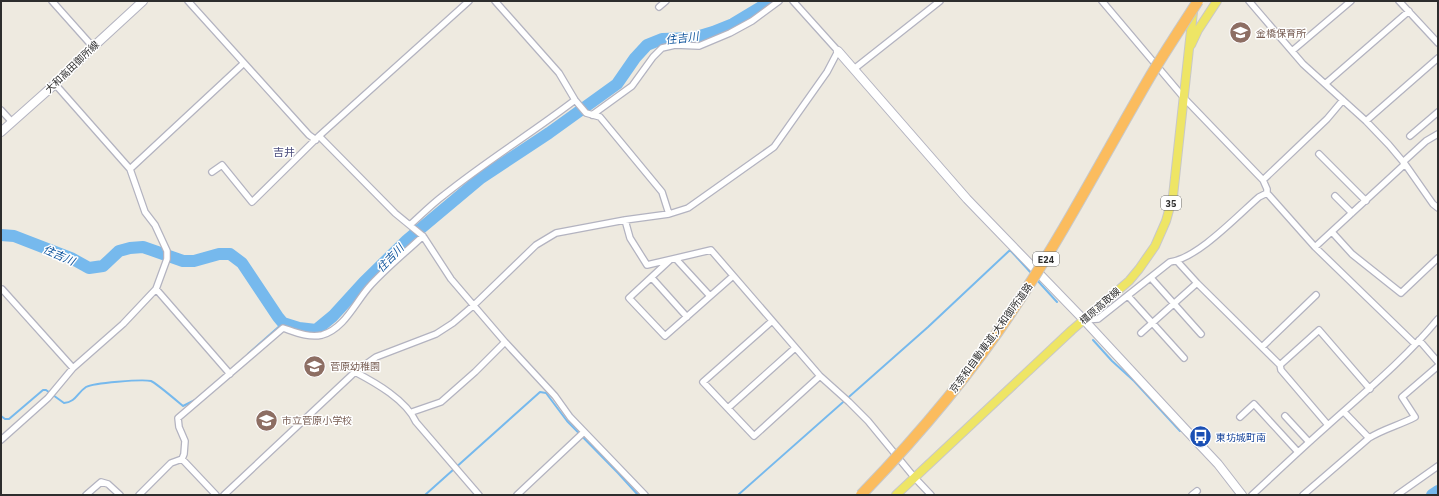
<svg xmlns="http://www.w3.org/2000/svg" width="1439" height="496" font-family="'IBM Plex Sans','Noto Sans JP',sans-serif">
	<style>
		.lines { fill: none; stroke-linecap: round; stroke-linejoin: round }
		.stream { stroke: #76b9ed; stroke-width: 2 }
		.river { stroke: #76b9ed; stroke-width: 12 }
		.street-casing { stroke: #b3b3c0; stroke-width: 8 }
		.secondary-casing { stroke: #b3b3c0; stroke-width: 10 }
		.primary-casing { stroke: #c8c8c8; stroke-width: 10 }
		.street { stroke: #fff; stroke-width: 5.5 }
		.secondary { stroke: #fff; stroke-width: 8 }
		.primary { stroke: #eee565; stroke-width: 8 }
		.highway-bridge-casing { stroke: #c8c8c8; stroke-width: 12; stroke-linecap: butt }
		.highway-bridge { stroke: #fbbc5e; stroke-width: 10 }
		.labels { text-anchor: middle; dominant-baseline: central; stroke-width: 3; stroke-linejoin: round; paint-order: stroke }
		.shield { fill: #fff; stroke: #6c6c6c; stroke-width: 1 }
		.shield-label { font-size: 9px; font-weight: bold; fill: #2d2d2d }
		.education-label { font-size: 10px; fill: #785e54; stroke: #fff; text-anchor: start }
		.street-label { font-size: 10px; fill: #2d2d2d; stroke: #fff }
		.transit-label { font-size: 10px; fill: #164399; stroke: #fff; text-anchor: start }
		.water-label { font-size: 11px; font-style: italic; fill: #10559d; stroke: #fff }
		.neighbourhood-label { font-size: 11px; fill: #4d4e7d; stroke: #fff }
	</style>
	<rect width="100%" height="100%" fill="#eeeae0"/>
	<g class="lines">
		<path class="stream" d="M 1036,279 L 1057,302
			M 1093,340 L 1112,361 L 1134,381 L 1180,431
			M 248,354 L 283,323
			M 1,416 L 5,419 L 9,419 L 43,390 L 46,390 L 64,403 C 76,402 77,393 86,387 C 93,383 142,379 151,381 C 156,383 177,401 183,406 L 195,400 L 201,395
			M 425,495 L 540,392 L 546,393 L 567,421 L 618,473 L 638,495
			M 738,495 L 928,327 L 1010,250 L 1032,274"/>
		<path class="river" d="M 1,235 L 14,236 L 71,258 L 89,268 L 103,266 L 119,251 L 130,248 L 143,247 L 183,261 L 194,261 L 219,254 L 230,254 L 242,263 L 278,317 L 283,323 L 299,328 L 316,330 L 333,316 L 364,282 L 407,240 L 481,178 L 549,133 L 617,84 L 635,58 L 647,45 L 662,39 L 693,38 L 713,32 L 733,24 L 771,1
			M 1432,495 L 1438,491"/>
		<defs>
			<path id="street" d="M 52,1 L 93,47
				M 188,1 L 309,135 L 316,140
				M 495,1 L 559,73 L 575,100 L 586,113 L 600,117 L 662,192 L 669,214
				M 1102,1 L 1184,98 L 1263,180 L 1267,189 L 1267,193 L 1315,247 L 1415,344
				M 1249,1 L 1303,64 L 1366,121 L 1389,145 L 1405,164 L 1433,204 L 1438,208
				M 1399,1 L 1438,43
				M 659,7 L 666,1
				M 1292,51 L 1351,1
				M 854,69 L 940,1
				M 1325,84 L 1409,11
				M 1,110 L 12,122
				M 592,115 L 632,86 L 653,57 L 662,48 L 675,45 L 699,46 L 730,33 L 752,21 L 779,1
				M 1366,121 L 1438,58
				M 319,136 L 395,213 L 423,236 L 451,279 L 505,342 L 555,396 L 570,417 L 645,495
				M 1410,136 L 1438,112
				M 1319,154 L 1366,201
				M 1403,162 L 1426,141 L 1438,134
				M 130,169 L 244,63
				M 212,172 L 222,165 L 252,202 L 319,136 L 469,1
				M 1263,180 L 1327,119 L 1343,100
				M 1335,196 L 1352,213
				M 625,220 L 630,238 L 647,265 L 711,250 L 820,376 L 849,402 L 868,421 L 914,477 L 931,495
				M 410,225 C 421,215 432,204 444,195 C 486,161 532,133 575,100
				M 1332,232 L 1352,254 L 1401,293 L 1438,258
				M 1315,247 L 1405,164
				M 676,259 L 710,296
				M 670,260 L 629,298 L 665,336 L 733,276
				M 1177,261 L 1197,283 L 1280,365 L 1281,370 L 1328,425
				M 652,278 L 687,317
				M 1151,278 L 1201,334
				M 1,289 L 2,289 L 73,368
				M 156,289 L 230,374
				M 1128,296 L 1184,358
				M 1084,320 L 1098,319 L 1170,262 C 1198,258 1237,216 1259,197 L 1267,193
				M 772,321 L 703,382 L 754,436 L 820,376
				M 1141,333 L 1197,283
				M 1419,340 L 1438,362
				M 1263,346 L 1316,295
				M 1280,365 L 1319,330 L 1370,389
				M 355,372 C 376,383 406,400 416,422 L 479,495
				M 728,408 L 795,348
				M 412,412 L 441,402 L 475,372 L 505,342
				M 1285,416 L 1309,442
				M 1240,417 L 1254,404 L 1298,452
				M 1369,438 C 1383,429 1400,425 1415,417 L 1402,397 L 1438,366
				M 1,440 L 48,398 L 73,368 L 123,324 L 156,289 L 167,259 L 167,251 L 155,225 L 145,212 L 130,169 L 55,84
				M 182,459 L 216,495
				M 86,495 L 101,482 L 108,484 L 120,495
				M 139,495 L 171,463 L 182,459 L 184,454 L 185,441 L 179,427 L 178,418 L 283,328 C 295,332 308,338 322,335 C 344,329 355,303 369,287 C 385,269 405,253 423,236
				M 224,495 L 355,372 L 376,357 L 436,334 L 453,323 L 474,305 L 536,245 L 556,233 L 625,220 L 669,214 L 688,208 L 774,147 L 827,72 L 838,51 L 793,1
				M 517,495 L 584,432
				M 1192,495 L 1197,491
				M 1252,495 C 1277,472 1301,449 1326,427 C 1365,392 1405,359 1438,319
				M 1303,495 L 1369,438 L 1344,412
				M 1397,495 L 1438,466"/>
			<path id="secondary" d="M 838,51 L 967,199 L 1084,320 L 1186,430 L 1218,464 L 1242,495
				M 1,132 L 55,84 L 93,47 L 143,1"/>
			<path id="primary" d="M 1191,45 L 1198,30 L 1217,1
				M 896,495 L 1072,330 L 1129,281 L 1139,269 L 1155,246 L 1166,221 L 1173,196 L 1193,12"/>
		</defs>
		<use href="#street" class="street-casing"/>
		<use href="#secondary" class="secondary-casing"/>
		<use href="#primary" class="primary-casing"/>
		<use href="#street" class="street"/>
		<use href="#secondary" class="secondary"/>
		<use href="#primary" class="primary"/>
		<defs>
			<path id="highway-bridge" d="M 861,495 C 918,436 971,374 1016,305 C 1065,231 1106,152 1151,75 C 1166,50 1182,26 1198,1"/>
		</defs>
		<use href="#highway-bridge" class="highway-bridge-casing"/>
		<use href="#highway-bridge" class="highway-bridge"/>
	</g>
	<defs>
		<symbol id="school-disc" viewBox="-11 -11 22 22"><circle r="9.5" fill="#8d6e63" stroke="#fff"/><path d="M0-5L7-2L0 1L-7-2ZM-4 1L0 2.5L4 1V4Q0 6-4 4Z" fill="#fff"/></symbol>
		<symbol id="bus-disc" viewBox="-11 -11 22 22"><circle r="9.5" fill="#1a4fb4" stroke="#fff"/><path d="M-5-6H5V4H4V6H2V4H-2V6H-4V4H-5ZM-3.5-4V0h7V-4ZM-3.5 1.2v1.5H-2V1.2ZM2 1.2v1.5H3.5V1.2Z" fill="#fff"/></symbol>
	</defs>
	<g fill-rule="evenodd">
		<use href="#school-disc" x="1228" y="20" width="25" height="25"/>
		<use href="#school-disc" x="302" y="354" width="25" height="25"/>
		<use href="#school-disc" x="254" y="408" width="25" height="25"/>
		<use href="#bus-disc" x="1188" y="424" width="25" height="25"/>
	</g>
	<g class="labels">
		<g class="shield">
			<rect x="1161" y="196" width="20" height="14" rx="3"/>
			<rect x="1033" y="252" width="26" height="14" rx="3"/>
		</g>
		<g class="shield-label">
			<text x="1171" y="203">35</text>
			<text x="1046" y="259">E24</text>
		</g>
		<g class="education-label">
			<text x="1256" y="33">金橋保育所</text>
			<text x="330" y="366">菅原幼稚園</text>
			<text x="282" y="420">市立菅原小学校</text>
		</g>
		<g class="street-label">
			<text transform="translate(72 67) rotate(-44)">大和高田御所線</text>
			<text transform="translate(1100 306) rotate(-41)">橿原高取線</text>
			<text transform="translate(991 338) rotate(-54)">京奈和自動車道;大和御所道路</text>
		</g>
		<g class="transit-label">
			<text x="1216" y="437">東坊城町南</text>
		</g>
		<g class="water-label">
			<text transform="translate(682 38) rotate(-7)">住吉川</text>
			<text transform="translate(59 255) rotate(24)">住吉川</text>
			<text transform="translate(390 258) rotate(-46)">住吉川</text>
		</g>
		<g class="neighbourhood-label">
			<text x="284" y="152">吉井</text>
		</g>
	</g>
	<rect width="1439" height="496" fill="none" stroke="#2d2d2d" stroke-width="4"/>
</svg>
